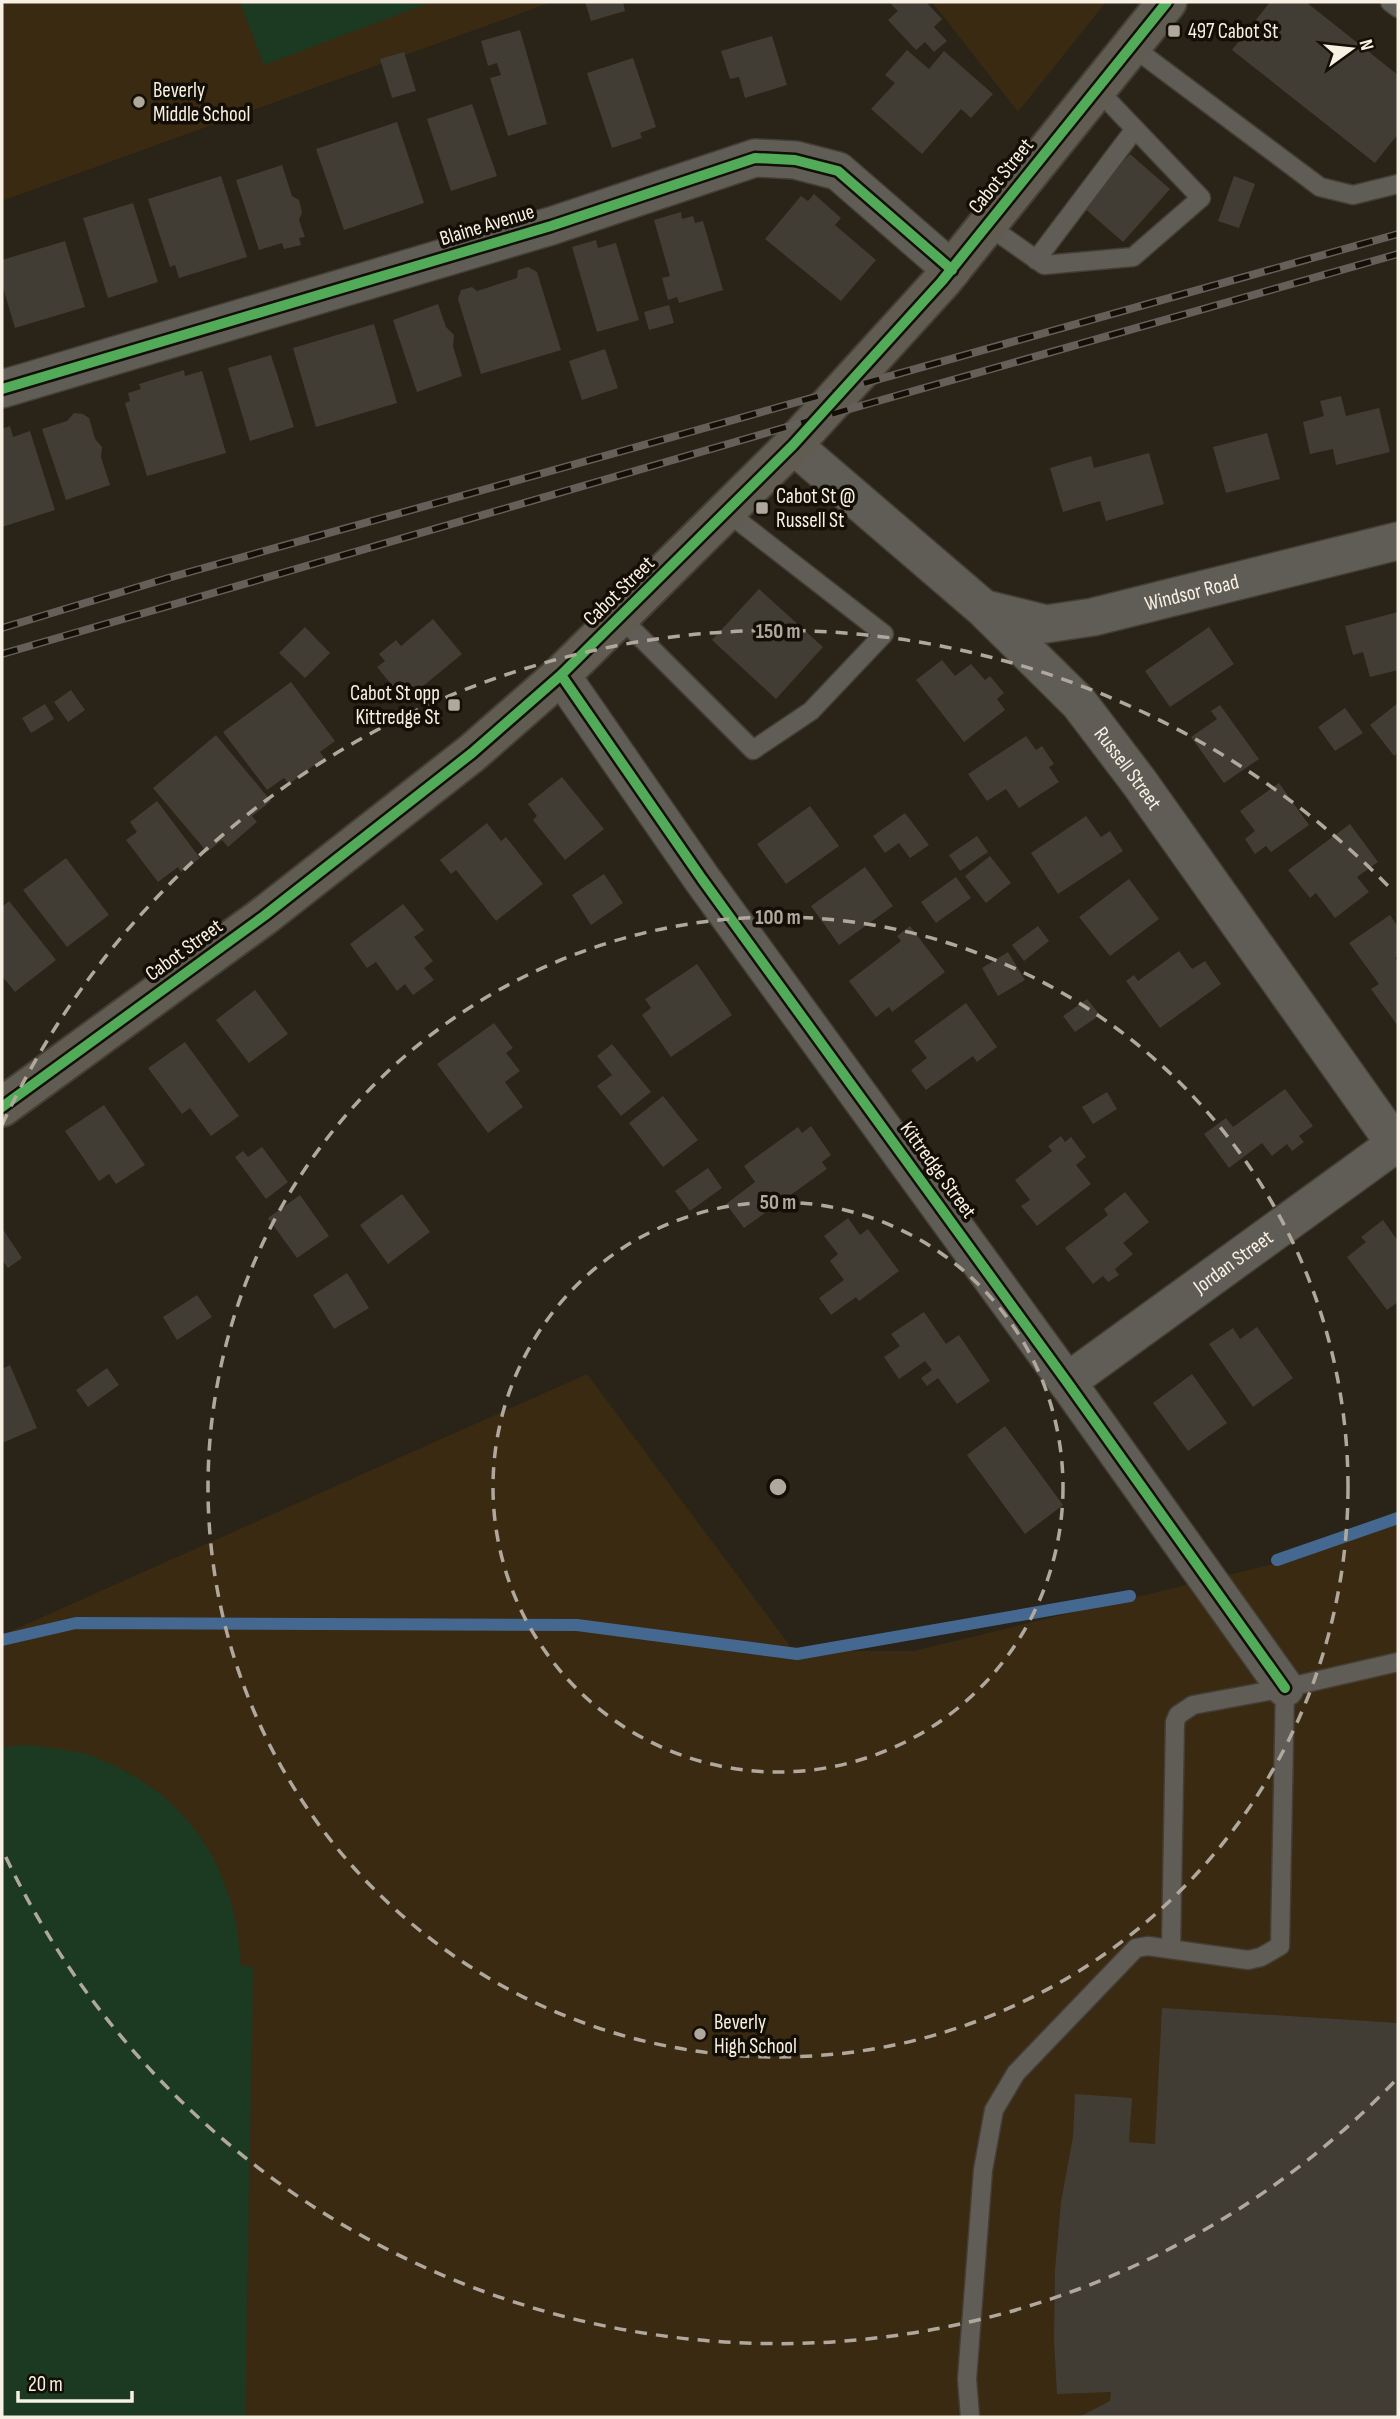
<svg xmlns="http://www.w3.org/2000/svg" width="1400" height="2419" font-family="'Sofia Sans Condensed',sans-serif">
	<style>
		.built { fill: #392a11 }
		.green { fill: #1c3a22 }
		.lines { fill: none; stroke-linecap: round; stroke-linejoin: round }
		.stream { stroke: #44688f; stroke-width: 12 }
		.building { fill: #423d34 }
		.service-casing { stroke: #443f36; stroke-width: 21 }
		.minor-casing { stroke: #443f36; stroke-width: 40 }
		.trunk-casing { stroke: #443f36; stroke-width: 42 }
		.service { stroke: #605d57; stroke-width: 18 }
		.minor { stroke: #605d57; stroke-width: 37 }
		.trunk { stroke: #605c52; stroke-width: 38 }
		.rail-casing { stroke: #645f59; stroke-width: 8 }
		.rail { stroke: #140f06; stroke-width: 5; stroke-dasharray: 16; stroke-linecap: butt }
		.cycleway-casing { stroke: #140f06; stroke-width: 15 }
		.cycleway { stroke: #51ab58; stroke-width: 10 }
		.ring { fill: none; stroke: #b0a89d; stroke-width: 3.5; stroke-dasharray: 12 9 }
		.poi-dot { fill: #b0a89d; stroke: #140f06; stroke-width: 2.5 }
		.labels { text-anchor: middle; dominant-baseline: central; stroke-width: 7; stroke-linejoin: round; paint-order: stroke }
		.poi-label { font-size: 21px; fill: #f9f0e4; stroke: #140f06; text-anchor: start }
		.street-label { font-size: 21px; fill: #f9f0e4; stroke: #140f06 }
		.centre { fill: #b0a89d; stroke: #140f06; stroke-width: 3.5 }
		.ring-label { font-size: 21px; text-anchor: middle; font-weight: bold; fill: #b0a89d; stroke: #140f06; stroke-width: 7; stroke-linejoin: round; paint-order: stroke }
	</style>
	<rect width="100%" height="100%" fill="#292318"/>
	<path class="built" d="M 2,2 L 552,2 L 2,201 Z
		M 932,2 L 1106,2 L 1018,112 Z
		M 587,1374 L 794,1651 L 913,1651 L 1298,1558 L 1398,1524 L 1398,2417 L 2,2417 L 2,1635 Z"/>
	<path class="green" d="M 240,2 L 431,2 L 264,65 Z
		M 29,1745 C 52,1748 76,1750 97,1758 C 190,1795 236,1869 241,1966 L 253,1967 L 245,2417 L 2,2417 L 2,1747 Z"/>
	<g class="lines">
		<path class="stream" d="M 1277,1560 L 1398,1518
			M 2,1640 L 76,1623 L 577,1625 L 797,1654 L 1130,1596"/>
	</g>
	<path class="building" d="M 585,2 L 623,2 L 625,11 L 591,21 Z
		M 893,2 L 926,2 L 942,19 L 934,27 L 947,41 L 934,52 L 925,42 L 916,50 L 888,20 L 898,11 L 891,4 Z
		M 1270,2 L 1306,2 L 1398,75 L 1398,134 L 1375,163 L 1232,50 Z
		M 520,30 L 547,124 L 508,136 L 490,78 L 501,75 L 497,63 L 488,66 L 481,41 Z
		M 772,36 L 787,85 L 745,98 L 739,77 L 730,79 L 721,51 Z
		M 907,50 L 929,69 L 944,51 L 993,94 L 971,118 L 961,109 L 922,154 L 871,109 L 895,83 L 885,75 Z
		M 404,52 L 416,91 L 392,98 L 380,59 Z
		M 633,58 L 656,127 L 640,133 L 642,138 L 612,148 L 587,73 Z
		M 472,104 L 497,176 L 451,191 L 427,119 Z
		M 397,122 L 424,203 L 344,230 L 316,149 Z
		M 1130,154 L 1170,189 L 1123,242 L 1083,207 Z
		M 282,165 L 292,196 L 299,200 L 302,213 L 299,220 L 305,237 L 299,238 L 301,245 L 284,249 L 282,243 L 259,250 L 236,180 Z
		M 221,176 L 247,257 L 179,278 L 175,265 L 170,267 L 148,199 Z
		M 1234,176 L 1255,184 L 1239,228 L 1218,221 Z
		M 814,194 L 841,218 L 835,225 L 876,260 L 841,301 L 765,239 L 801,196 L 808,201 Z
		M 133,203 L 158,282 L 108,298 L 83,218 Z
		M 681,212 L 682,219 L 693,216 L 695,223 L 703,221 L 723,290 L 679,303 L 677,297 L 668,300 L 662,278 L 670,276 L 654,220 Z
		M 596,240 L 598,248 L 616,243 L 639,320 L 597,332 L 572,247 Z
		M 65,241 L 85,307 L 15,328 L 2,284 L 2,260 Z
		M 528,267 L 537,272 L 561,350 L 481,374 L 458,299 L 461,290 L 472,287 L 477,291 L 517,278 L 518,270 Z
		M 438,304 L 446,327 L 454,335 L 453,346 L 462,376 L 417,392 L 393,320 Z
		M 669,305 L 674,323 L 649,330 L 644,312 Z
		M 374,324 L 397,403 L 316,427 L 293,348 Z
		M 605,349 L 618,388 L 582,400 L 569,361 Z
		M 271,355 L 294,427 L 250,441 L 228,368 Z
		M 184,370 L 185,376 L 202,371 L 226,453 L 147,476 L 125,403 L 130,401 L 128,393 L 141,389 L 139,384 Z
		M 1341,396 L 1346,416 L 1379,408 L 1390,452 L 1336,465 L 1333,449 L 1310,454 L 1303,422 L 1324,416 L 1320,401 Z
		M 74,413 L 83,414 L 89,418 L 95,439 L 102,447 L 101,457 L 110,485 L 66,500 L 42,429 L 67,421 Z
		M 10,426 L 13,437 L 30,431 L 55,510 L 2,527 L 2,429 Z
		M 1267,433 L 1280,479 L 1226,493 L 1213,447 Z
		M 1149,453 L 1164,504 L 1106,521 L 1100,501 L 1063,512 L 1050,468 L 1091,456 L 1094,468 Z
		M 759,589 L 823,647 L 776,699 L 712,640 Z
		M 1398,612 L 1398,670 L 1370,677 L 1363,652 L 1353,655 L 1345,626 Z
		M 433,619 L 462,654 L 405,701 L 377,667 L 385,661 L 379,654 L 396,640 L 401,646 Z
		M 305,627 L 330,653 L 305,678 L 279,653 Z
		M 1209,627 L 1234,664 L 1170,707 L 1145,671 Z
		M 942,660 L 955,676 L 971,664 L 985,680 L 990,676 L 1004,693 L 997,699 L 1005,710 L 964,742 L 916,680 Z
		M 291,682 L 335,741 L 320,752 L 324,758 L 289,784 L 284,778 L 267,790 L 223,732 Z
		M 71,690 L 85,710 L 68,722 L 54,702 Z
		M 1398,703 L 1398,752 L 1394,756 L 1370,725 Z
		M 45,704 L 54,719 L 31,733 L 22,718 Z
		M 1220,705 L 1259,759 L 1224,783 L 1191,737 L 1217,719 L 1211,711 Z
		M 1345,708 L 1363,733 L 1335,751 L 1318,727 Z
		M 216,735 L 271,801 L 252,816 L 257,822 L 228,847 L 222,840 L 207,852 L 153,788 Z
		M 1026,736 L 1036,750 L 1042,746 L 1054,764 L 1049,767 L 1059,782 L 1019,808 L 1006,789 L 987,801 L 968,774 Z
		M 562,777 L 604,829 L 565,860 L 533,820 L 537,816 L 528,804 Z
		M 1279,783 L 1309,825 L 1271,852 L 1266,846 L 1255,854 L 1245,839 L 1255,831 L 1240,811 Z
		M 157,801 L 200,858 L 181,872 L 178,867 L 158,882 L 126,840 L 137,832 L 130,822 Z
		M 810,806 L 839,846 L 786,884 L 757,844 Z
		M 905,813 L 929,845 L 910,858 L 899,843 L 885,853 L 873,836 Z
		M 1086,816 L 1101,837 L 1110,831 L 1123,851 L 1058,894 L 1031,853 Z
		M 487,823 L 501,841 L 506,837 L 543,884 L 496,921 L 456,870 L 451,874 L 440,860 Z
		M 1350,824 L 1378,862 L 1357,877 L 1369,892 L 1335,918 L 1316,893 L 1310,898 L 1288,870 Z
		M 977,836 L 988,852 L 960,871 L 949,855 Z
		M 990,856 L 1011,883 L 986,903 L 965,876 Z
		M 66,858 L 109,915 L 67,947 L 23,890 Z
		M 865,867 L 893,906 L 839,945 L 811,906 Z
		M 604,874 L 623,903 L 591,925 L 572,895 Z
		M 956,877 L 971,898 L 936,923 L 921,902 Z
		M 1129,879 L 1159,919 L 1110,956 L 1079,917 Z
		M 9,901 L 56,960 L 15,992 L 2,976 L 2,907 Z
		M 403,904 L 424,930 L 414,937 L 433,961 L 424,968 L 434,980 L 413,995 L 405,984 L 397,991 L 376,962 L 367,968 L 350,944 Z
		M 1390,915 L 1398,927 L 1398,956 L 1395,958 L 1398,962 L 1398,1026 L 1371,989 L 1379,984 L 1349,943 Z
		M 910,926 L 945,972 L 892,1012 L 889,1007 L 876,1017 L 849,981 L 901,941 L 897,936 Z
		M 1038,926 L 1049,941 L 1024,961 L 1012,945 Z
		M 1179,951 L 1192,969 L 1205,961 L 1221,984 L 1160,1028 L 1126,981 L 1134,975 L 1138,981 Z
		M 1008,952 L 1025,980 L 998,996 L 982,968 Z
		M 697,964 L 732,1015 L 671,1057 L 642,1015 L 651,1008 L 645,999 Z
		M 255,990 L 288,1034 L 249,1063 L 216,1020 Z
		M 1087,999 L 1100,1015 L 1075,1032 L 1063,1016 Z
		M 966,1003 L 997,1047 L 977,1062 L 973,1056 L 926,1090 L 911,1070 L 927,1058 L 914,1041 Z
		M 494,1023 L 513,1048 L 506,1053 L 520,1071 L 505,1082 L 523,1107 L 488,1133 L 437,1064 Z
		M 185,1042 L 239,1116 L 211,1136 L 190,1108 L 182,1114 L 148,1068 Z
		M 612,1044 L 651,1092 L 621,1116 L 597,1086 L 612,1075 L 597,1056 Z
		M 1285,1089 L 1313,1126 L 1299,1136 L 1304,1142 L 1292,1151 L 1287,1144 L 1272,1156 L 1262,1143 L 1229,1168 L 1204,1134 L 1226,1118 L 1233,1127 Z
		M 1107,1092 L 1117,1109 L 1093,1124 L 1082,1107 Z
		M 663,1096 L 698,1140 L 663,1167 L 629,1123 Z
		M 104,1105 L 145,1165 L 116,1184 L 109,1174 L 99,1181 L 65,1131 Z
		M 811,1126 L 831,1155 L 822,1162 L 827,1169 L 744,1228 L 726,1204 L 755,1182 L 744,1166 L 798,1127 L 802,1133 Z
		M 1061,1136 L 1065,1142 L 1071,1137 L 1086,1157 L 1076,1165 L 1091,1184 L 1037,1226 L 1021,1206 L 1030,1200 L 1015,1180 L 1052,1151 L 1048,1146 Z
		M 262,1147 L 288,1182 L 266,1199 L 235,1157 L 243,1151 L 248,1157 Z
		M 708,1168 L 722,1188 L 690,1211 L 675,1191 Z
		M 1125,1192 L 1149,1222 L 1123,1243 L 1133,1254 L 1115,1269 L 1119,1275 L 1108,1282 L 1103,1276 L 1093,1284 L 1065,1248 L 1108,1215 L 1104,1209 Z
		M 402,1194 L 430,1232 L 388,1264 L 360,1225 Z
		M 300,1195 L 329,1236 L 297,1258 L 268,1218 Z
		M 848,1218 L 860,1235 L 868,1229 L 899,1271 L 859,1301 L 856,1297 L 831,1315 L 819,1298 L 844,1280 L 830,1261 L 838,1254 L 824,1236 Z
		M 1383,1220 L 1398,1241 L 1398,1302 L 1387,1310 L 1347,1257 L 1366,1242 L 1361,1237 Z
		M 2,1228 L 22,1258 L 8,1268 L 2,1260 Z
		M 347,1273 L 369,1308 L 334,1329 L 313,1295 Z
		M 197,1295 L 212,1317 L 177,1340 L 163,1317 Z
		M 924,1312 L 946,1344 L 959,1335 L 990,1381 L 957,1404 L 938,1378 L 927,1386 L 921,1378 L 932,1370 L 925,1361 L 899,1379 L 884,1357 L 900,1346 L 891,1334 Z
		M 1257,1327 L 1293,1378 L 1253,1407 L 1209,1344 L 1233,1328 L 1240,1339 Z
		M 10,1365 L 37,1428 L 2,1443 L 2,1369 Z
		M 107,1368 L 119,1385 L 88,1407 L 76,1390 Z
		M 1192,1374 L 1227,1423 L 1188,1451 L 1153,1403 Z
		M 1005,1426 L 1063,1505 L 1025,1534 L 967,1455 Z
		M 1162,2008 L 1398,2023 L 1398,2417 L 1079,2417 L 1110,2401 L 1111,2392 L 1057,2394 L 1054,2339 L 1055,2270 L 1061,2202 L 1073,2137 L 1075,2094 L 1132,2098 L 1129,2142 L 1155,2144 Z"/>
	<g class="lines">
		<defs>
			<path id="service" d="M 1390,2 L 1398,8
				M 1130,45 L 1320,187 L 1353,195 L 1398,184
				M 987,225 L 1044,265 L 1133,257 L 1201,198 L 1096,88
				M 1036,260 L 1135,129
				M 620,617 L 753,750 L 811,711 L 884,634 L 727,512
				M 1171,1949 L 1175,1722 L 1178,1715 L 1193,1705 L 1285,1688 L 1398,1662
				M 970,2417 L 967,2379 L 983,2170 L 994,2110 L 1016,2073 L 1136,1948 L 1148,1946 L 1248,1960 L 1261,1957 L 1280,1946 L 1285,1688"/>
			<g id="minor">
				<path d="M 2,389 L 551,226 L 755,158 L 795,160 L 838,171 L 952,270"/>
				<path id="s1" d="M 793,445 L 984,609 L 1079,703 L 1139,782 L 1398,1148"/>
				<path id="s2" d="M 985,609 L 1046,624 L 1093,617 L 1398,541"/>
				<path d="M 561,675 L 702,879 L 1067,1382 L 1285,1688"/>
				<path id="s3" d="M 1067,1382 L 1398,1142"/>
			</g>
			<path id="trunk" d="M 2,1107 L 264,916 L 472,753 L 561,675 L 793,445 L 942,281 L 1167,2"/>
		</defs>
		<use href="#service" class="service-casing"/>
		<use href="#minor" class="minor-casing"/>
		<use href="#trunk" class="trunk-casing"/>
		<use href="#service" class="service"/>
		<use href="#minor" class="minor"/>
		<use href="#trunk" class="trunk"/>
		<defs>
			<path id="rail" d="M 2,628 L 168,578 L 1398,234
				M 2,654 L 818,418 L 1398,254"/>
		</defs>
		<use href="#rail" class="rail-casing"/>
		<use href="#rail" class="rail"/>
		<defs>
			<path id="cycleway" d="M 2,389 L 551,226 L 755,158 L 795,160 L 838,171 L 952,270
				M 561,675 L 702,879 L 1067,1382 L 1285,1688
				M 2,1107 L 264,916 L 472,753 L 561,675 L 793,445 L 942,281 L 1167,2"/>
		</defs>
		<use href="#cycleway" class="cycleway-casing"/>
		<use href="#cycleway" class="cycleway"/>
	</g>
	<g class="ring">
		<circle cx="778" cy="1487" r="285"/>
		<circle cx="778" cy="1487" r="570"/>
		<path d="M1394 2082A856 856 0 0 1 2 1849M2 1125A856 856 0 0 1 1394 892"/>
	</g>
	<g class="poi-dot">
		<rect x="1167" y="24" width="14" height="14" rx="3.5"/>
		<circle cx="139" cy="102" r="7"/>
		<rect x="755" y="501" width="14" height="14" rx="3.5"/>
		<rect x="447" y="698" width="14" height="14" rx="3.5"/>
		<circle cx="700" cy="2034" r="7"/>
	</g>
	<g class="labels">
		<g class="poi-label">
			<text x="1188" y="31">497 Cabot St</text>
			<text x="153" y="90">Beverly<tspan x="153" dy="24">Middle School</tspan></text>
			<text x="776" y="496">Cabot St @<tspan x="776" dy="24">Russell St</tspan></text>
			<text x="440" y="693" text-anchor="end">Cabot St opp<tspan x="440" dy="24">Kittredge St</tspan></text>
			<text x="714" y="2022">Beverly<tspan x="714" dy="24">High School</tspan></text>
		</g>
		<g class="street-label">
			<text transform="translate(1001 176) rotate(-51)">Cabot Street</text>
			<text transform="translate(487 225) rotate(-17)">Blaine Avenue</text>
			<text transform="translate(619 591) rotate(-44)">Cabot Street</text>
			<text stroke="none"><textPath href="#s2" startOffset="212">Windsor Road</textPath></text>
			<text stroke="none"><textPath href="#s1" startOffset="467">Russell Street</textPath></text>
			<text transform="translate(184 950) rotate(-36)">Cabot Street</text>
			<text transform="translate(938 1170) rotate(54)">Kittredge Street</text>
			<text stroke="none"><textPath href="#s3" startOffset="205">Jordan Street</textPath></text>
		</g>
	</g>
	<circle cx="778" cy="1487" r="10" class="centre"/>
	<g class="ring-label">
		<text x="778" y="638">150 m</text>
		<text x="778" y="924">100 m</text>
		<text x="778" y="1209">50 m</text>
	</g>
	<rect width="1400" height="2419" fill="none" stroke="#f9f0e4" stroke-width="7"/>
	<g transform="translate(1351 49) rotate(75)" stroke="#140f06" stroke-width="5" paint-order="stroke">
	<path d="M0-5L12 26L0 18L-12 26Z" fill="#f9f0e4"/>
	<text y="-10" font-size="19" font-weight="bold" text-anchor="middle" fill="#f9f0e4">N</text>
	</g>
	<path d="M18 2391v10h114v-10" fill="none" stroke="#f9f0e4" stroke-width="3.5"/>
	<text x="28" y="2391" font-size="21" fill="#f9f0e4" stroke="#140f06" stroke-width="5" paint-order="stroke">20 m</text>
</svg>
